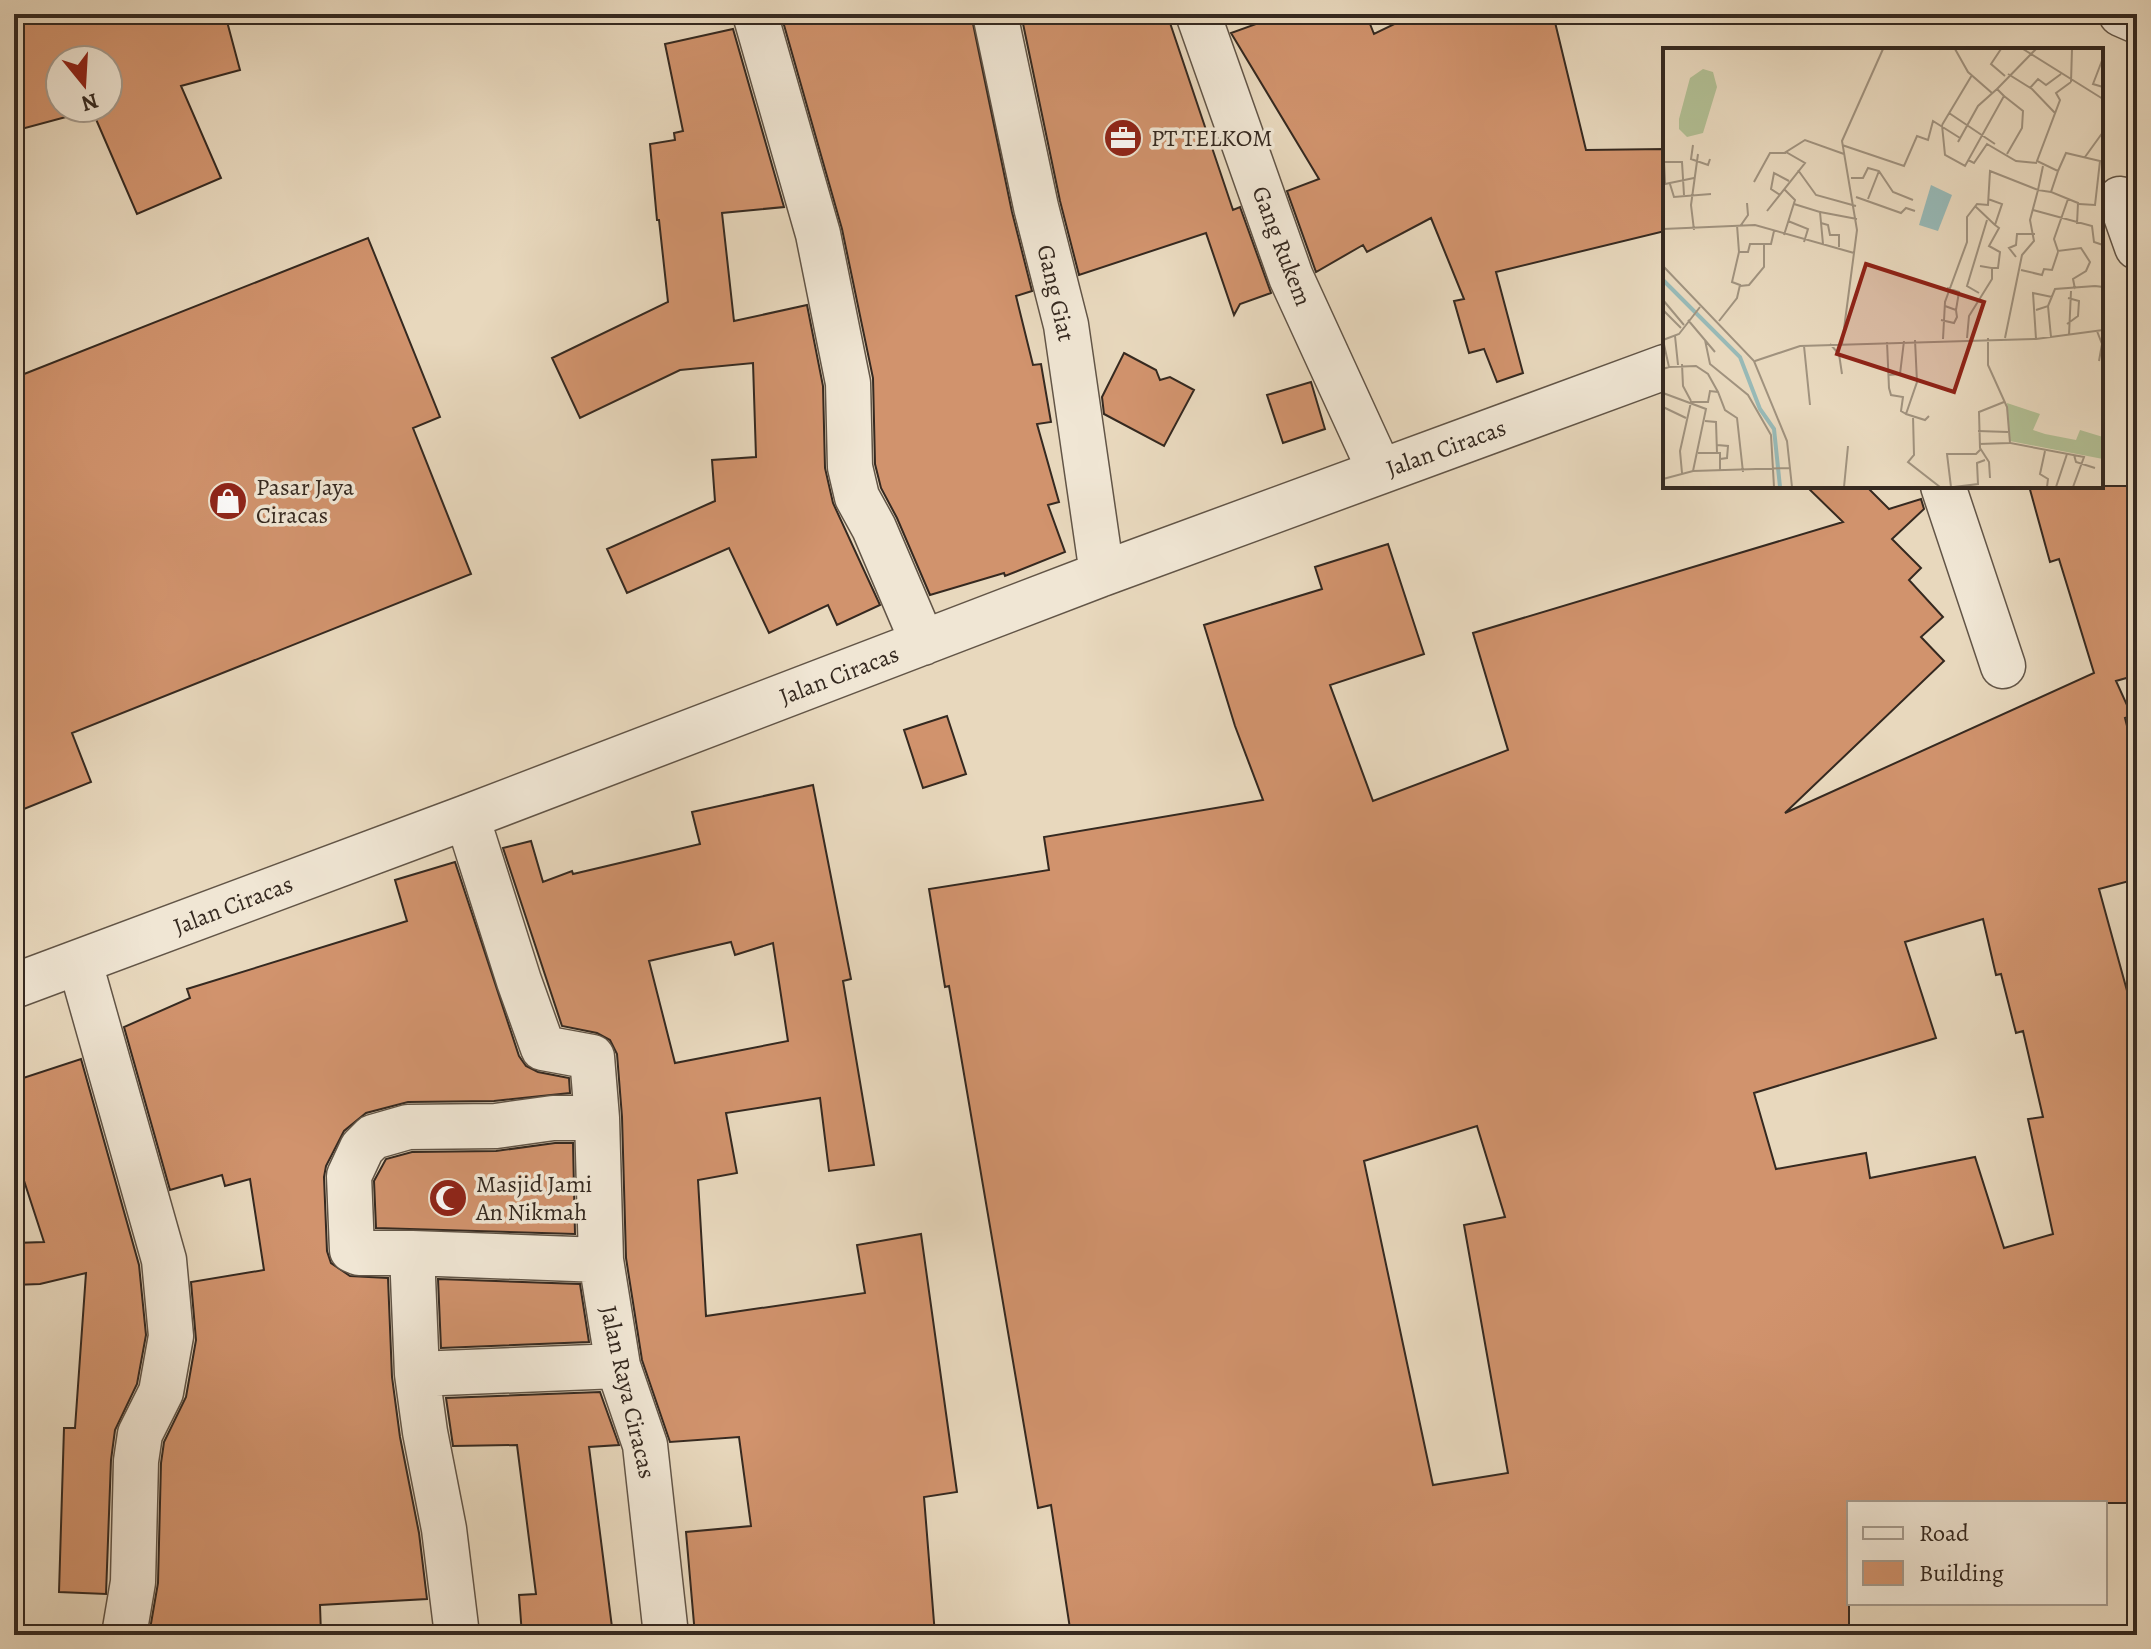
<svg xmlns="http://www.w3.org/2000/svg" width="2151" height="1649" font-family="Alegreya,serif">
	<style>
		.building { fill: #d1936d; stroke: #352920; stroke-width: 2; fill-rule: evenodd }
		.lines { fill: none; stroke-linecap: round; stroke-linejoin: round }
		.minor-casing { stroke: #625547; stroke-width: 47 }
		.minor { stroke: #f0e6d4; stroke-width: 44 }
		.labels { text-anchor: middle; dominant-baseline: central; stroke-width: 7; stroke-linejoin: round; paint-order: stroke }
		.poi-label { font-size: 24px; fill: #352920; stroke: #f0e6d4; text-anchor: start }
		.street-label { font-size: 24px; fill: #352920; stroke: #f0e6d4 }
		.inset-river { fill: none; stroke: #98b9b6; stroke-width: 4 }
		.inset-road { fill: none; stroke: #a0927e; stroke-width: 2 }
		.view { fill: #8f2418; fill-opacity: 0.15; stroke: #8f2418; stroke-width: 4 }
		.inset-edge { fill: none; stroke: #352920; stroke-width: 4 }
	</style>
	<rect width="100%" height="100%" fill="#e8d8bd"/>
	<filter id="stains"><feTurbulence type="fractalNoise" baseFrequency=".0025" numOctaves="4"/><feColorMatrix values="0 0 0 0 .2 0 0 0 0 .09 0 0 0 0 .02 0 0 0 .5 -.17"/></filter>
	<radialGradient id="worn" r=".72"><stop offset=".6" stop-color="#630" stop-opacity="0"/><stop offset="1" stop-color="#630" stop-opacity=".3"/></radialGradient>
	<path class="building" d="M 14,14 L 225,14 L 240,70 L 181,86 L 221,178 L 137,214 L 92,110 L 14,131 ZM 60,60 L 108,60 L 108,108 L 60,108 Z
		M 798,14 L 971,14 L 1012,212 L 1032,291 L 1016,296 L 1033,365 L 1041,364 L 1051,422 L 1037,424 L 1059,502 L 1048,505 L 1065,552 L 1005,576 L 1004,573 L 930,595 L 897,518 L 881,488 L 875,464 L 873,378 L 842,229 L 782,18 Z
		M 1021,14 L 1167,14 L 1233,210 L 1240,207 L 1271,293 L 1240,304 L 1234,315 L 1206,233 L 1079,275 L 1060,201 Z
		M 1284,14 L 1366,14 L 1374,34 L 1415,14 L 1553,14 L 1586,150 L 1665,149 L 1665,231 L 1496,272 L 1523,373 L 1497,382 L 1484,349 L 1469,353 L 1454,301 L 1464,299 L 1431,218 L 1367,252 L 1363,245 L 1316,272 L 1287,191 L 1319,179 L 1231,33 Z
		M 733,29 L 784,207 L 722,213 L 734,321 L 807,305 L 823,386 L 825,468 L 833,503 L 880,605 L 837,625 L 828,605 L 769,633 L 729,548 L 627,593 L 607,549 L 715,501 L 712,460 L 756,457 L 753,363 L 680,370 L 580,418 L 552,358 L 668,302 L 659,220 L 657,220 L 650,144 L 675,140 L 674,133 L 683,131 L 665,44 Z
		M 368,238 L 440,417 L 413,428 L 471,574 L 72,733 L 91,782 L 14,813 L 14,378 Z
		M 1124,353 L 1156,370 L 1160,380 L 1170,377 L 1194,390 L 1164,446 L 1104,414 L 1102,397 Z
		M 1311,382 L 1325,429 L 1283,443 L 1267,395 Z
		M 1806,486 L 1866,486 L 1889,509 L 1921,499 L 1924,509 L 1892,539 L 1921,568 L 1909,580 L 1943,617 L 1921,637 L 1944,661 L 1785,813 L 2094,673 L 2059,559 L 2050,562 L 2029,486 L 2132,486 L 2137,502 L 2137,675 L 2116,681 L 2132,716 L 2125,718 L 2137,766 L 2137,879 L 2099,889 L 2137,1027 L 2137,1503 L 1849,1503 L 1849,1635 L 1071,1635 L 1051,1505 L 1038,1508 L 949,986 L 945,987 L 929,889 L 1049,870 L 1044,837 L 1263,800 L 1235,726 L 1204,625 L 1322,589 L 1315,567 L 1388,544 L 1424,654 L 1330,685 L 1373,801 L 1508,750 L 1473,633 L 1843,522 ZM 1983,919 L 1996,975 L 2001,974 L 2016,1033 L 2023,1031 L 2043,1117 L 2028,1119 L 2053,1234 L 2004,1248 L 1975,1157 L 1870,1178 L 1866,1153 L 1776,1169 L 1754,1093 L 1936,1038 L 1905,942 ZM 1477,1126 L 1505,1217 L 1464,1225 L 1508,1473 L 1433,1485 L 1364,1161 Z
		M 947,716 L 966,774 L 923,788 L 904,730 Z
		M 813,785 L 851,979 L 843,981 L 874,1165 L 829,1171 L 820,1098 L 726,1113 L 737,1173 L 698,1180 L 706,1316 L 865,1293 L 857,1245 L 921,1234 L 957,1492 L 924,1497 L 935,1635 L 695,1635 L 686,1532 L 751,1526 L 739,1437 L 670,1442 L 642,1360 L 626,1258 L 622,1117 L 617,1054 L 610,1040 L 597,1033 L 562,1026 L 503,848 L 531,841 L 543,882 L 572,871 L 573,874 L 700,844 L 692,812 ZM 731,942 L 735,955 L 773,943 L 788,1041 L 675,1063 L 649,961 Z
		M 455,862 L 519,1056 L 526,1066 L 538,1072 L 569,1078 L 570,1093 L 494,1101 L 408,1102 L 366,1113 L 344,1131 L 326,1166 L 324,1177 L 327,1251 L 331,1263 L 350,1276 L 388,1278 L 392,1377 L 400,1437 L 419,1533 L 427,1599 L 320,1605 L 321,1635 L 149,1635 L 158,1583 L 161,1463 L 164,1442 L 186,1397 L 196,1340 L 191,1282 L 264,1270 L 250,1179 L 225,1186 L 222,1175 L 170,1190 L 124,1027 L 190,998 L 187,989 L 407,921 L 395,880 Z
		M 81,1059 L 139,1265 L 146,1335 L 137,1384 L 115,1430 L 111,1460 L 106,1594 L 59,1592 L 64,1428 L 75,1428 L 86,1273 L 40,1284 L 14,1285 L 14,1243 L 44,1242 L 14,1150 L 14,1081 Z
		M 555,1143 L 573,1143 L 575,1234 L 376,1228 L 374,1181 L 386,1159 L 412,1152 L 496,1151 Z
		M 438,1279 L 580,1284 L 589,1342 L 441,1348 Z
		M 600,1392 L 619,1445 L 589,1447 L 613,1635 L 522,1635 L 519,1595 L 536,1594 L 517,1445 L 453,1446 L 446,1398 Z"/>
	<g class="lines">
		<defs>
			<path id="minor" d="M 755,14 L 818,234 L 848,383 L 850,467 L 857,497 L 874,528 L 923,643
				M 995,14 L 1036,207 L 1066,325 L 1102,574
				M 1198,14 L 1291,277 L 1380,471
				M 2121,14 L 2137,21
				M 2120,199 L 2137,247
				M 1943,486 L 2003,666
				M 467,817 L 519,981 L 543,1048 L 592,1057 L 597,1118 L 601,1260 L 618,1366 L 645,1445 L 666,1635
				M 80,963 L 164,1260 L 171,1336 L 161,1392 L 140,1434 L 136,1461 L 133,1582 L 124,1635
				M 14,986 L 467,817 L 1102,574 L 1665,367
				M 597,1118 L 553,1118 L 496,1126 L 408,1127 L 373,1137 L 362,1148 L 349,1176 L 352,1250 L 359,1253 L 412,1253 L 417,1374 L 618,1366
				M 412,1253 L 601,1260
				M 417,1374 L 425,1432 L 444,1529 L 457,1635"/>
		</defs>
		<use href="#minor" class="minor-casing"/>
		<use href="#minor" class="minor"/>
	</g>
	<defs>
		<symbol id="office-disc" viewBox="-11 -11 22 22"><circle r="9.5" fill="#8f2418" stroke="#f0e6d4"/><path d="M-6-3h4V-5.5h4V-3h4V5H-6ZM-1-4.5V-3h2v-1.5ZM-6 0V1H6V0Z" fill="#fff"/></symbol>
		<symbol id="shop-disc" viewBox="-11 -11 22 22"><circle r="9.5" fill="#8f2418" stroke="#f0e6d4"/><path d="M-5-2.5h2.3a2.7 3.5 0 0 1 5.4 0H5L5.5 6h-11ZM-1.5-2.5h3a1.5 2.3 0 0 0-3 0Z" fill="#fff"/></symbol>
		<symbol id="mosque-disc" viewBox="-11 -11 22 22"><circle r="9.5" fill="#8f2418" stroke="#f0e6d4"/><path d="M3.5-4.9A6 6 0 1 0 3.5 4.9A5 5 0 1 1 3.5-4.9Z" fill="#fff"/></symbol>
	</defs>
	<g fill-rule="evenodd">
		<use href="#office-disc" x="1101" y="116" width="44" height="44"/>
		<use href="#shop-disc" x="206" y="479" width="44" height="44"/>
		<use href="#mosque-disc" x="426" y="1176" width="44" height="44"/>
	</g>
	<g class="labels">
		<g class="poi-label">
			<text x="1151" y="138">PT TELKOM</text>
			<text x="256" y="487">Pasar Jaya<tspan x="256" dy="28">Ciracas</tspan></text>
			<text x="476" y="1184">Masjid Jami<tspan x="476" dy="28">An Nikmah</tspan></text>
		</g>
		<g class="street-label">
			<text transform="translate(1282 246) rotate(69)">Gang Rukem</text>
			<text transform="translate(1056 293) rotate(77)">Gang Giat</text>
			<text transform="translate(1446 448) rotate(-20)">Jalan Ciracas</text>
			<text transform="translate(839 675) rotate(-21)">Jalan Ciracas</text>
			<text transform="translate(233 905) rotate(-21)">Jalan Ciracas</text>
			<text transform="translate(628 1392) rotate(77)">Jalan Raya Ciracas</text>
		</g>
	</g>
	<g transform="translate(1663 48)">
		<rect width="440" height="440" fill="#e8d8bd"/>
		<path d="M 40,21 L 50,24 L 54,39 L 40,85 L 24,89 L 16,81 L 16,71 L 27,30 ZM 344,355 L 377,366 L 370,382 L 382,386 L 413,392 L 417,382 L 440,389 L 440,411 L 347,393 Z" fill="#b2bf94"/>
		<path d="M 268,137 L 289,147 L 275,183 L 256,177 Z" fill="#98b9b6"/>
		<path class="inset-river" d="M 0,232 L 77,309 L 97,361 L 111,381 L 117,439"/>
		<path class="inset-road" d="M 292,1 L 305,24 L 329,45M 338,1 L 328,16 L 342,28M 360,1 L 440,51M 440,10 L 430,36 L 440,39M 345,26 L 369,41 L 392,65M 408,34 L 393,45 L 397,52 L 374,113 L 395,123 L 388,144 L 415,155 L 414,176M 408,34 L 409,1M 367,40 L 375,31 L 383,37 L 398,26M 341,48 L 360,63 L 359,80 L 344,106M 286,65 L 332,96M 279,77 L 282,107 L 302,118 L 341,48 L 334,41 L 373,1M 279,77 L 309,27M 295,94 L 315,58 L 334,41M 30,97 L 28,111 L 45,117 L 47,111M 179,97 L 241,118 L 254,88 L 265,92 L 270,73 L 297,90M 422,109 L 440,84M 305,112 L 311,115 L 324,96 L 353,113 L 374,115M 0,114 L 19,114 L 21,147M 1,114 L 2,136 L 31,130M 135,122 L 153,147 L 193,158M 395,123 L 403,105 L 437,113 L 432,157 L 416,156M 188,130 L 200,130 L 205,120 L 216,123 L 230,144 L 250,152M 91,134 L 107,105 L 123,105M 7,136 L 11,149 L 48,146M 117,147 L 108,141 L 111,125 L 126,133M 193,149 L 238,165 L 243,160 L 252,163M 205,151 L 216,123M 325,151 L 339,156 L 332,177 L 336,180 L 326,198 L 337,204 L 335,220 L 329,220M 405,151 L 391,191 L 395,203 L 418,200 L 427,214 L 423,223 L 410,231 L 412,241M 131,156 L 157,164 L 160,196M 312,158 L 332,177M 370,162 L 429,178 L 431,194 L 440,197M 104,163 L 142,115 L 123,104 L 142,92 L 181,106M 157,164 L 194,171M 125,173 L 145,181 L 141,194M 158,175 L 165,177 L 167,187 L 176,187 L 176,199M 74,177 L 76,204 L 85,204 L 87,196 L 108,196 L 111,183M 78,177 L 85,167 L 84,155M 0,181 L 92,177 L 191,205M 31,182 L 28,157 L 35,106M 121,187 L 132,152 L 121,141M 353,209 L 346,200 L 353,197 L 354,186 L 372,186M 0,218 L 91,313 L 124,393 L 129,439M 358,222 L 379,227 L 381,221 L 389,222 L 395,204M 77,238 L 86,237 L 101,219 L 101,196M 432,238 L 440,239 L 440,282M 284,240 L 296,244 L 293,262M 316,245 L 304,238 L 324,172M 0,252 L 21,277M 385,258 L 392,241 L 432,238M 0,262 L 18,280M 373,262 L 385,258 L 388,289M 25,272 L 52,304M 278,272 L 291,275 L 294,269 L 293,262 L 282,258M 56,273 L 74,250 L 77,237 L 69,234 L 76,204M 404,276 L 415,268 L 416,253 L 405,250M 434,283 L 439,296 L 436,313M 406,287 L 408,243M 12,288 L 15,317M 304,290 L 306,268 L 329,231 L 329,220 L 317,218M 325,290 L 325,317 L 344,359 L 347,395 L 421,409 L 410,439M 342,290 L 359,207 L 371,193 L 367,172 L 375,142 L 388,144M 280,291 L 282,254 L 304,194 L 304,169 L 314,156 L 325,157 L 327,123 L 375,142 L 380,118M 373,291 L 370,245 L 389,249M 42,292 L 47,316 L 85,347 L 108,387 L 111,439M 252,292 L 254,334 L 243,366 L 262,372 L 266,368M 224,294 L 226,340 L 228,347 L 240,349 L 238,363 L 243,366M 167,296 L 176,306 L 179,326M 179,296 L 194,182 L 179,93 L 220,1M 141,298 L 147,357M 92,313 L 137,298 L 373,291 L 440,282M 19,316 L 20,338 L 28,353M 6,319 L 33,318 L 45,326 L 55,344M 0,321 L 6,319 L 0,292 L 16,286 L 37,259M 225,327 L 237,326 L 241,293M 0,345 L 43,361 L 30,423M 0,359 L 23,370M 250,368 L 251,407 L 245,414 L 277,439M 42,373 L 53,374 L 54,405M 315,383 L 345,384M 316,396 L 347,395M 54,397 L 65,398 L 64,410 L 57,411M 382,403 L 377,426 L 385,431 L 384,439M 35,405 L 57,405 L 57,422M 411,407 L 413,414 L 432,420M 19,425 L 17,403 L 28,354 L 45,354 L 47,343 L 55,344 L 62,362 L 74,370 L 80,424M 327,430 L 326,414 L 317,400 L 316,364 L 341,354M 0,431 L 30,423 L 127,420M 181,439 L 185,398M 288,439 L 284,406 L 313,406 L 318,401M 291,439 L 315,436 L 314,415 L 322,412M 393,439 L 404,406"/>
		<path class="view" d="M 203,216 L 321,254 L 291,344 L 174,306 Z"/>
		<rect width="440" height="440" class="inset-edge"/>
	</g>
	<rect width="2151" height="1649" fill="none" stroke="#e8d8bd" stroke-width="48"/>
	<rect x="16" y="16" width="2119" height="1617" fill="none" stroke="#352920" stroke-width="4"/>
	<rect x="24" y="24" width="2103" height="1601" fill="none" stroke="#352920" stroke-width="2"/>
	<rect x="1847" y="1501" width="260" height="104" fill="#f0e6d4" stroke="#a59a8c" stroke-width="2"/>
	<rect x="1863" y="1527" width="40" height="12" fill="#f0e6d4" stroke="#a59a8c" stroke-width="2"/>
	<text x="1919" y="1541" font-size="24" fill="#352920">Road</text>
	<rect x="1863" y="1561" width="40" height="24" fill="#d1936d" stroke="#a59a8c" stroke-width="2"/>
	<text x="1919" y="1581" font-size="24" fill="#352920">Building</text>
	<g transform="translate(84 84) rotate(162)"><circle r="38" fill="#f0e6d4" stroke="#a59a8c" stroke-width="2"/>
	<path d="M0-6L14 30L0 20L-14 30Z" fill="#8f2418"/>
	<text y="-12" font-size="22" font-weight="bold" text-anchor="middle" fill="#352920">N</text>
	</g>
	<rect width="100%" height="100%" filter="url(#stains)"/>
	<rect width="100%" height="100%" fill="url(#worn)"/>
</svg>
